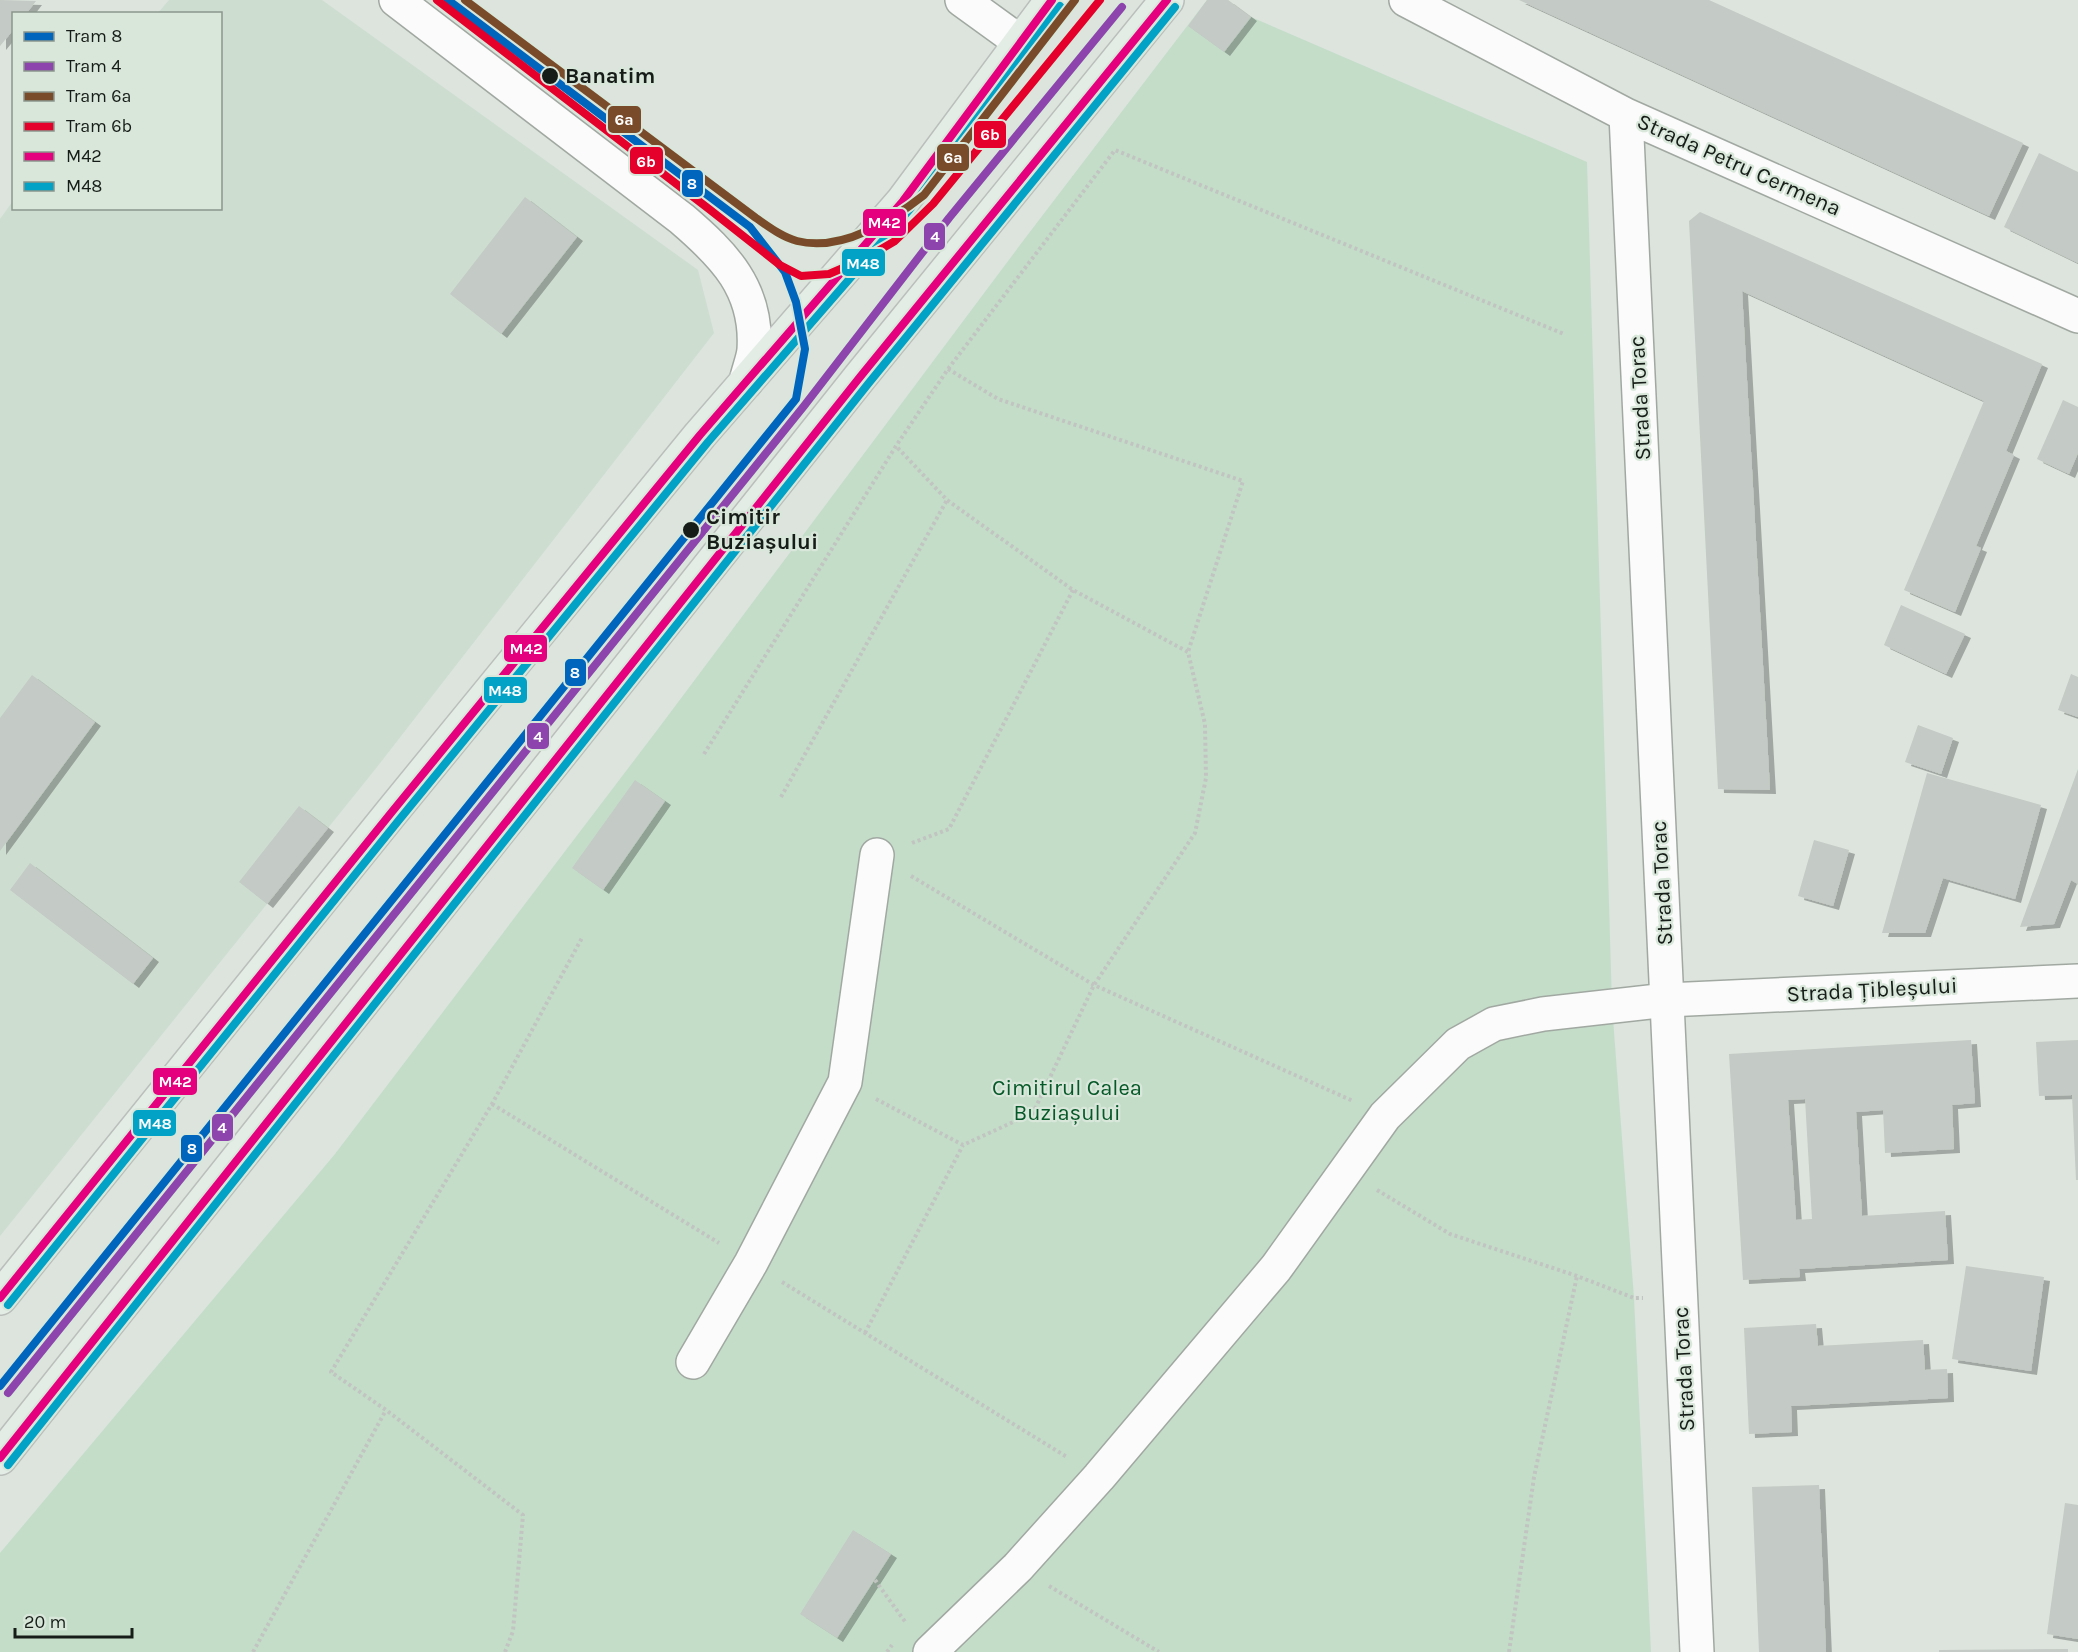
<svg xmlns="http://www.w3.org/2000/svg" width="2078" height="1652" font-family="Karla,sans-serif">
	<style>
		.built { fill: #cdddd0 }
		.green { fill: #c4ddc9 }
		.building { fill: #c4cac5; fill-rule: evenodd; filter: url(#shadow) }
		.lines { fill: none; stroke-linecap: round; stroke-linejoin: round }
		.minor-casing { stroke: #a1a8a2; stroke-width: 36 }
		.major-casing { stroke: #bbbfbc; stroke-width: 36 }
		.path { stroke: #c1c4c1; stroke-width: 4; stroke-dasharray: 3 3; stroke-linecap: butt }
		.minor { stroke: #fafbfa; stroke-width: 33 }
		.major { stroke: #e3ede6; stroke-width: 33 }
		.bus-1-casing { stroke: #d8e7da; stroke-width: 12 }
		.bus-2-casing { stroke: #d8e7da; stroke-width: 12 }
		.bus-1 { stroke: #e5007d; stroke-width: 8 }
		.bus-2 { stroke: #01a2c5; stroke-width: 8 }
		.tram-1-casing { stroke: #d8e7da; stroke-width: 12 }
		.tram-2-casing { stroke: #d8e7da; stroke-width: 12 }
		.tram-3-casing { stroke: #d8e7da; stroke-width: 12 }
		.tram-4-casing { stroke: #d8e7da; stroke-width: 12 }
		.tram-1 { stroke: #0065bd; stroke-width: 8 }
		.tram-2 { stroke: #8e44ad; stroke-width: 8 }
		.tram-3 { stroke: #7a4b2a; stroke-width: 8 }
		.tram-4 { stroke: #e4002b; stroke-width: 8 }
		.stop-dot { fill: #161c17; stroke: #d8e7da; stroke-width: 2 }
		.labels { text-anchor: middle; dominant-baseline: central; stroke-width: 4.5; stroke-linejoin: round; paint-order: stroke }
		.stop-label { font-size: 22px; font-weight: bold; fill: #161c17; stroke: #d8e7da; text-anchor: start }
		.street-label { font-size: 22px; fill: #161c17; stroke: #d8e7da }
		.park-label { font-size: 22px; fill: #055827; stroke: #d8e7da }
		.line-badge { stroke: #d8e7da; stroke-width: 2 }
		.badge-label { font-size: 16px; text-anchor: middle; font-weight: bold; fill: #fff }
	</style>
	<defs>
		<filter id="shadow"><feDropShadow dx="6" dy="4" stdDeviation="0" flood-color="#0004"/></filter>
	</defs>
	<rect width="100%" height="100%" fill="#dce4dd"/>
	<path class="built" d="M 169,0 L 322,0 L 698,270 L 714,333 L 377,767 L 0,1236 L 0,219 L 13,201 L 14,208 L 220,208 L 220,14 L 158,13 Z"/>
	<path class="green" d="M 1207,0 L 1228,0 L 1251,17 L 1587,162 L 1612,1005 L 1634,1298 L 1651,1652 L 0,1652 L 0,1553 L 335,1154 L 661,725 L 1026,237 Z"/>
	<path class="building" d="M 0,0 L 36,1 L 26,14 L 14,14 L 14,29 L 0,46 Z
		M 1207,0 L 1228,0 L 1251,17 L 1224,52 L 1188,26 Z
		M 1519,0 L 1709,0 L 2023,143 L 1989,216 Z
		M 2039,153 L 2078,172 L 2078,263 L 2004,227 Z
		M 525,197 L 577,237 L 501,334 L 450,294 Z
		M 1700,212 L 2042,364 L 2006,451 L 2014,455 L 1976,546 L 1981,548 L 1955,612 L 1904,590 L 1984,401 L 1742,291 L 1770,790 L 1718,789 L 1689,221 Z
		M 2063,400 L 2078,407 L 2078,453 L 2069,474 L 2037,459 Z
		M 1901,605 L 1965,634 L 1946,674 L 1884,645 Z
		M 2071,674 L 2078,677 L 2078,717 L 2058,710 Z
		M 32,675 L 95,722 L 0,851 L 0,718 Z
		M 1918,725 L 1953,738 L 1941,774 L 1905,762 Z
		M 2078,769 L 2078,884 L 2071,880 L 2054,924 L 2020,927 Z
		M 1927,773 L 2041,805 L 2015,899 L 1943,878 L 1925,933 L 1882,933 Z
		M 635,780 L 665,801 L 603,890 L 572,868 Z
		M 299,806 L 328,828 L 267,904 L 239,882 Z
		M 1814,840 L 1849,850 L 1833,906 L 1798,896 Z
		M 30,863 L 153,958 L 133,984 L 10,890 Z
		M 1971,1040 L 1975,1103 L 1952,1105 L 1954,1149 L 1885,1153 L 1883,1110 L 1856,1112 L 1862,1216 L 1945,1211 L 1948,1260 L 1799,1269 L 1800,1277 L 1743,1280 L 1729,1054 ZM 1805,1099 L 1812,1219 L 1796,1220 L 1788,1100 Z
		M 2078,1040 L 2078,1180 L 2076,1180 L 2072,1095 L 2039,1096 L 2036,1042 Z
		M 1966,1266 L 2044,1277 L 2031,1371 L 1952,1359 Z
		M 1816,1324 L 1818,1346 L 1923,1340 L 1925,1370 L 1947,1369 L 1948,1398 L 1791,1406 L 1792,1432 L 1749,1434 L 1744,1328 Z
		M 1819,1485 L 1826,1652 L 1759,1652 L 1752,1487 Z
		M 2065,1503 L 2078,1505 L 2078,1639 L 2047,1634 Z
		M 853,1530 L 891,1554 L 837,1638 L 800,1614 Z
		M 2068,1649 L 2068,1652 L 1939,1652 L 1939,1650 Z"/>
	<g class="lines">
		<defs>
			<path id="minor" d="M 396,0 L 682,219 C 724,255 758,289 754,350 C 753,360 748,371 746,382
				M 962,0 L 1020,42
				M 1406,0 L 1626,115 L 2078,316
				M 1626,115 L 1697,1652
				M 693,1362 L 751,1263 L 845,1082 L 877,855
				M 930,1652 L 1018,1567 L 1099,1477 L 1276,1268 L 1385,1116 L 1458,1044 L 1494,1024 L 1543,1014 L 1667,1000 L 2078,981"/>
			<path id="major" d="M 0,1298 L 391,813 L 700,435 L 903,201 L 1052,0
				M 0,1458 L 860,377 L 1167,0"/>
		</defs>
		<use href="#minor" class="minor-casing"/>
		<use href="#major" class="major-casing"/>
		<path class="path" d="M 948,369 L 998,399 L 1243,481 L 1188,652
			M 704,754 L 896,446 L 948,369 L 1115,150 L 1564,334
			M 781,797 L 947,500
			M 912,843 L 949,829 L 1073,590
			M 911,876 L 1094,985 L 1353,1101
			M 876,1099 L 963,1145 L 1033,1113 L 1094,985 L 1195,833 L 1206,778 L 1205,724 L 1188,652 L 1073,590 L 947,500 L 896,446
			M 492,1104 L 719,1243
			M 1377,1190 L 1450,1234 L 1577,1276 L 1634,1298 L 1643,1298
			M 782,1282 L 1067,1457
			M 865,1333 L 963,1145
			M 875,1580 L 906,1623
			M 1049,1586 L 1159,1652
			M 253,1652 L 386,1410
			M 505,1652 L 513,1631 L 523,1515 L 386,1410 L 331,1372 L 492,1104 L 583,936
			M 887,1652 L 892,1645
			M 1509,1652 L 1534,1477 L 1577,1276"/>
		<use href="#minor" class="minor"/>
		<use href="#major" class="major"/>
		<defs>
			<path id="bus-1" d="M 0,1298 L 391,813 L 700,435 L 903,201 L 1052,0
				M 0,1458 L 860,377 L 1167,0"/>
			<path id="bus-2" d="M 8,1305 L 399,820 L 708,442 L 911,208 L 1060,6
				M 8,1465 L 868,384 L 1175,7"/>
		</defs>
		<use href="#bus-1" class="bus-1-casing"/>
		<use href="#bus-2" class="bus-2-casing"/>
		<use href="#bus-1" class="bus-1"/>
		<use href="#bus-2" class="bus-2"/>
		<defs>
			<path id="tram-1" d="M 0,1386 L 796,399 L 805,349 L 796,302 L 785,272 L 750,227 L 448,0"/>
			<path id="tram-2" d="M 8,1393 L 804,406 L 949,218 L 1122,7"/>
			<path id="tram-3" d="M 465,0 L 756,218 C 769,227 782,237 797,241 C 841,252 891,221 924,195 L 1075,0"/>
			<path id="tram-4" d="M 437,0 L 709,209 L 780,265 L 801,276 L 829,274 L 866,258 L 895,241 L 933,204 L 1100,0"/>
		</defs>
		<use href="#tram-1" class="tram-1-casing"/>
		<use href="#tram-2" class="tram-2-casing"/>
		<use href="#tram-3" class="tram-3-casing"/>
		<use href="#tram-4" class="tram-4-casing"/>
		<use href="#tram-1" class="tram-1"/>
		<use href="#tram-2" class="tram-2"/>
		<use href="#tram-3" class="tram-3"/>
		<use href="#tram-4" class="tram-4"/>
	</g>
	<g class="stop-dot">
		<circle cx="550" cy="76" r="9"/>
		<circle cx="691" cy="530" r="9"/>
	</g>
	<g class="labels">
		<g class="stop-label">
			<text x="565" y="76">Banatim</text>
			<text x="706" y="517">Cimitir<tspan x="706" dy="25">Buziașului</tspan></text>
		</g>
		<g class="street-label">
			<text transform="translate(1739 165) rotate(24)">Strada Petru Cermena</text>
			<text transform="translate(1640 398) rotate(-93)">Strada Torac</text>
			<text transform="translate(1662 883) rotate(-93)">Strada Torac</text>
			<text transform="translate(1872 990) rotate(-3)">Strada Țibleșului</text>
			<text transform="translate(1684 1369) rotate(-93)">Strada Torac</text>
		</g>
		<g class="park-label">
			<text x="1067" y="1088">Cimitirul Calea<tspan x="1067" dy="25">Buziașului</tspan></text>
		</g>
	</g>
	<g class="line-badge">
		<rect x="607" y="105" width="35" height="29" rx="6" fill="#7a4b2a"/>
		<rect x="973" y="120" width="34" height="29" rx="6" fill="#e4002b"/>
		<rect x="936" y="143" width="34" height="29" rx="6" fill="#7a4b2a"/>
		<rect x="629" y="146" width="35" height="29" rx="6" fill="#e4002b"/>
		<rect x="681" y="169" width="23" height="29" rx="6" fill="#0065bd"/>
		<rect x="862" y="208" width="45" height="29" rx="6" fill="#e5007d"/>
		<rect x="923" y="222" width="23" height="29" rx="6" fill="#8e44ad"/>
		<rect x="841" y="248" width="45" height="29" rx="6" fill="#01a2c5"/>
		<rect x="503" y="634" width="45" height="29" rx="6" fill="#e5007d"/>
		<rect x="564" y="658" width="23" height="29" rx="6" fill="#0065bd"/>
		<rect x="483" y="676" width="45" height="28" rx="6" fill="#01a2c5"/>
		<rect x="526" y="722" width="24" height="28" rx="6" fill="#8e44ad"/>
		<rect x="152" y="1067" width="46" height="29" rx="6" fill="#e5007d"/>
		<rect x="132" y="1109" width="45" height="28" rx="6" fill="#01a2c5"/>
		<rect x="211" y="1113" width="23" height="29" rx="6" fill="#8e44ad"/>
		<rect x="180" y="1134" width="23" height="29" rx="6" fill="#0065bd"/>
	</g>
	<g class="badge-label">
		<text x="624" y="125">6a</text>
		<text x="990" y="140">6b</text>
		<text x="953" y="163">6a</text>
		<text x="646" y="167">6b</text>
		<text x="692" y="189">8</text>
		<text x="884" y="228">M42</text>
		<text x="935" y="242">4</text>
		<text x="863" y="269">M48</text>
		<text x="526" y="654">M42</text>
		<text x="575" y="678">8</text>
		<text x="505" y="696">M48</text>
		<text x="538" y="742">4</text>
		<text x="175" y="1087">M42</text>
		<text x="155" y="1129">M48</text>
		<text x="222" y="1133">4</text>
		<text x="192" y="1154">8</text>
	</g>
	<rect x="12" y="12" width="210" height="198" fill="#d8e7da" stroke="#8a968c" stroke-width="1.5"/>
	<rect x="24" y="32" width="30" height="9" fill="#0065bd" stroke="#8a968c" stroke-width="1.5"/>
	<text x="66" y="42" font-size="18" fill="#161c17">Tram 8</text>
	<rect x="24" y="62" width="30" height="9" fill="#8e44ad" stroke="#8a968c" stroke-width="1.5"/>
	<text x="66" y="72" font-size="18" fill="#161c17">Tram 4</text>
	<rect x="24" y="92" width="30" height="9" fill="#7a4b2a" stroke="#8a968c" stroke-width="1.5"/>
	<text x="66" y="102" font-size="18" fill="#161c17">Tram 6a</text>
	<rect x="24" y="122" width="30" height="9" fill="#e4002b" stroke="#8a968c" stroke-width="1.5"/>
	<text x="66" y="132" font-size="18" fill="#161c17">Tram 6b</text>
	<rect x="24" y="152" width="30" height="9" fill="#e5007d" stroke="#8a968c" stroke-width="1.5"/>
	<text x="66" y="162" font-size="18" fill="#161c17">M42</text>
	<rect x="24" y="182" width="30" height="9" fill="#01a2c5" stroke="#8a968c" stroke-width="1.5"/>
	<text x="66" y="192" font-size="18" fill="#161c17">M48</text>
	<path d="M15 1628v9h117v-9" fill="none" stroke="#161c17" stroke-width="3"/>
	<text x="24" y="1628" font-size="18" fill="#161c17" stroke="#d8e7da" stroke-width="4.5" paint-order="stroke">20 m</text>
</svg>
